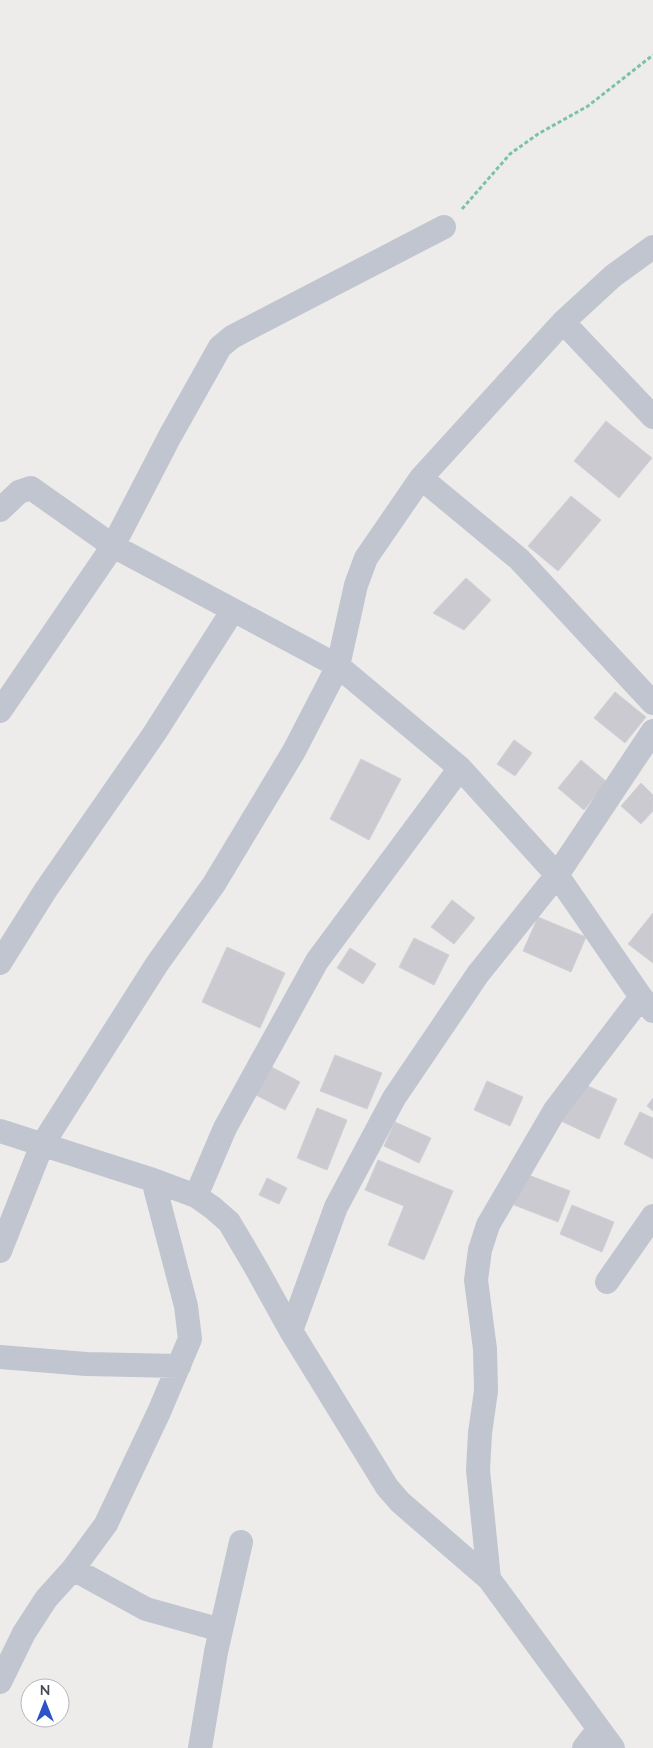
<svg xmlns="http://www.w3.org/2000/svg" width="653" height="1748" font-family="Mulish,sans-serif">
	<style>
		.building { fill: #cacad0; stroke: #d0d1d6 }
		.lines { fill: none; stroke-linecap: round; stroke-linejoin: round }
		.path { stroke: #7ac2ac; stroke-width: 3; stroke-dasharray: 4 2.5; stroke-linecap: butt }
		.street { stroke: #c0c5cf; stroke-width: 24 }
	</style>
	<rect width="100%" height="100%" fill="#eeeceb"/>
	<path class="building" d="M 606,421 L 652,458 L 619,498 L 574,461 Z
		M 571,496 L 601,520 L 558,571 L 528,546 Z
		M 466,578 L 491,600 L 464,630 L 433,613 Z
		M 615,692 L 646,717 L 625,743 L 594,718 Z
		M 514,740 L 532,753 L 515,776 L 497,764 Z
		M 361,759 L 401,779 L 369,840 L 330,819 Z
		M 581,760 L 607,782 L 584,810 L 558,788 Z
		M 641,783 L 653,795 L 653,811 L 641,824 L 621,806 Z
		M 452,900 L 475,918 L 454,944 L 431,927 Z
		M 653,913 L 653,963 L 628,944 Z
		M 538,917 L 586,937 L 571,972 L 523,951 Z
		M 414,938 L 449,955 L 434,985 L 399,967 Z
		M 227,947 L 285,973 L 260,1028 L 202,1002 Z
		M 350,948 L 376,964 L 363,984 L 337,968 Z
		M 335,1055 L 382,1073 L 367,1109 L 320,1091 Z
		M 264,1063 L 300,1082 L 285,1110 L 250,1092 Z
		M 487,1081 L 523,1097 L 510,1126 L 474,1110 Z
		M 579,1082 L 617,1099 L 599,1139 L 561,1121 Z
		M 653,1098 L 653,1111 L 647,1106 Z
		M 317,1108 L 347,1120 L 327,1170 L 297,1158 Z
		M 640,1112 L 653,1118 L 653,1159 L 624,1144 Z
		M 395,1122 L 431,1138 L 419,1163 L 384,1146 Z
		M 378,1160 L 453,1191 L 424,1260 L 388,1245 L 404,1206 L 365,1190 Z
		M 526,1174 L 570,1191 L 558,1222 L 514,1205 Z
		M 267,1178 L 287,1188 L 279,1204 L 259,1195 Z
		M 572,1205 L 614,1222 L 602,1252 L 560,1234 Z"/>
	<g class="lines">
		<path class="path" d="M 462,209 L 510,154 L 538,134 L 588,106 L 653,55"/>
		<path class="street" d="M 563,322 L 653,417
			M 421,478 L 563,322 L 613,276 L 653,247
			M 0,510 L 19,492 L 31,488 L 113,546 L 170,436 L 220,347 L 232,337 L 444,227
			M 0,711 L 113,546 L 233,610
			M 0,963 L 45,891 L 154,734 L 233,610 L 338,666 L 460,768 L 557,875 L 641,997 L 653,1011
			M 0,1131 L 153,1180 L 196,1196 L 213,1208 L 229,1222 L 255,1266 L 291,1331 L 387,1487 L 400,1502 L 489,1579 L 613,1748
			M 196,1196 L 225,1128 L 317,961 L 460,768
			M 0,1251 L 42,1145 L 157,964 L 214,884 L 294,751 L 338,666 L 356,585 L 366,558 L 421,478 L 519,559 L 653,703
			M 607,1282 L 653,1216
			M 291,1331 L 336,1207 L 394,1098 L 478,974 L 557,875 L 653,731
			M 0,1357 L 86,1364 L 179,1366
			M 73,1569 L 146,1609 L 221,1630
			M 489,1579 L 478,1470 L 480,1433 L 486,1391 L 485,1349 L 476,1280 L 480,1250 L 488,1225 L 555,1110 L 641,997
			M 0,1682 L 24,1633 L 46,1599 L 73,1569 L 106,1524 L 159,1412 L 190,1339 L 186,1306 L 153,1180
			M 200,1748 L 216,1652 L 241,1542
			M 584,1748 L 598,1730"/>
	</g>
	<g transform="translate(45 1703)"><circle r="24" fill="#ffffff" stroke="#b5b7bb"/>
	<path d="M0-4L9 19L0 12L-9 19Z" fill="#2c53c7"/>
	<text y="-8" font-size="14" font-weight="bold" text-anchor="middle" fill="#464c56">N</text>
	</g>
</svg>
